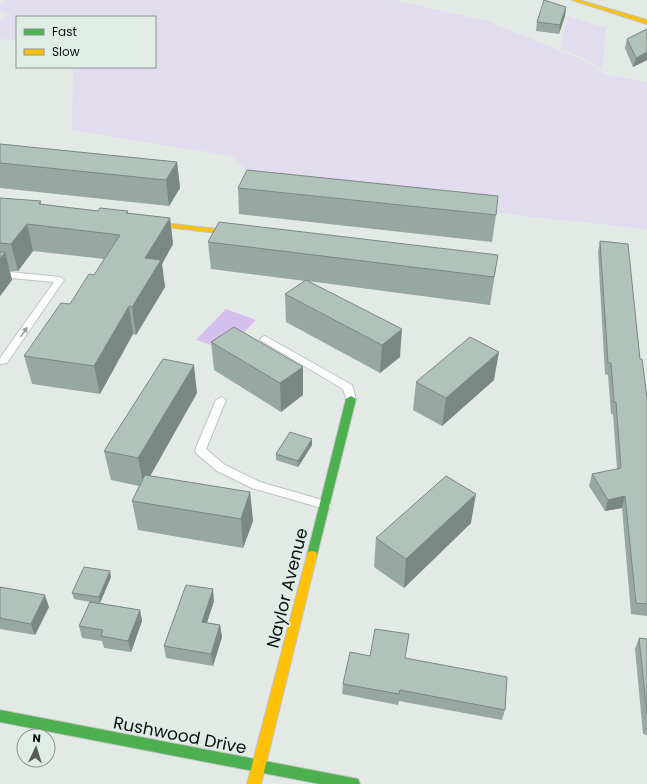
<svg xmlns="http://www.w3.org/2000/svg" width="647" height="784" font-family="Poppins,sans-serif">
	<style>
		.green { fill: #e2dcef }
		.water { fill: #d4bfed }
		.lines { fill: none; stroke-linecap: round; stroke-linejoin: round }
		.lane-casing { stroke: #bfc4c1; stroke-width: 2 }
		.fast-casing { stroke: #bfc4c1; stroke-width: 2 }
		.slow-casing { stroke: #bfc4c1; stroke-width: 2 }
		.lane { fill: #fbfcfb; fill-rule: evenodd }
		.fast { fill: #4caf50; fill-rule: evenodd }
		.slow { fill: #ffc107; fill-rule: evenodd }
		.wall { fill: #96a8a1 }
		.shaded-wall { fill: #7a8883 }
		.building { fill: #afc3bb; stroke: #7a8883 }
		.oneway { fill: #9b9d9c }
		.labels { text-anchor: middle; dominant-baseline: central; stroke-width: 3.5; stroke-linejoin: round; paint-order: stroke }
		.near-street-label { font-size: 17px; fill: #0b0f0d; stroke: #e0ede6 }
	</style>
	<rect width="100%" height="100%" fill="#e3eae6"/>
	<path class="green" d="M 7,0 L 394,0 L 487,21 L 584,60 L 605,74 L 647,82 L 647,229 L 523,216 L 254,179 L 232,156 L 72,130 L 73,67 L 155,67 L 155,17 L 17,17 L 17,41 L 0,39 L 0,21 L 9,14 L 0,11 L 0,5 Z
		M 568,16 L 606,28 L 602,70 L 585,59 L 560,49 Z"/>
	<path class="water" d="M 226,309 L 256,320 L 227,350 L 196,340 Z"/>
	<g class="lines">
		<defs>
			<path id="lane" d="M 0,271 L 60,277 L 64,280 L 7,363 L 0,364 L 0,358 L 54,282 L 0,277 Z
				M 265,336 L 352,385 L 356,399 L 355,401 L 347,401 L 343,389 L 262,341 L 260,339 L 262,337 Z
				M 221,397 L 226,400 L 206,449 L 225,465 L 260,482 L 329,502 L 331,505 L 329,508 L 325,509 L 252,488 L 217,471 L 196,453 L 195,450 L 216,400 Z"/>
			<path id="fast" d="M 351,396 L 356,399 L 317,555 L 316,558 L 312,559 L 308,558 L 307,555 L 346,399 Z
				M 0,710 L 353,778 L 358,779 L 360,784 L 320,784 L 0,722 Z"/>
			<path id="slow" d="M 572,0 L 579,0 L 647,20 L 647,24 Z
				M 137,220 L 243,232 L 247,234 L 243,236 L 140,224 L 136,222 Z
				M 312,551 L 316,552 L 317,555 L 261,784 L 247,784 L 307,555 L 308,552 Z"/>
		</defs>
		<use href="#lane" class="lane-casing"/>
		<use href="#fast" class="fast-casing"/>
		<use href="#slow" class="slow-casing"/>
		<use href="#lane" class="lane"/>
		<use href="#fast" class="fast"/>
		<use href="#slow" class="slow"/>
	</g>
	<path class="wall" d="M 566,7 L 565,16 L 559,34 L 536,31 L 537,22 Z
		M 647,29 L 647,60 L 633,67 L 625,48 L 627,39 Z
		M 0,144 L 177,162 L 180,188 L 169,206 L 0,188 Z
		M 238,188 L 496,215 L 492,242 L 239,214 Z
		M 0,198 L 41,201 L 41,204 L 98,211 L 128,211 L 128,213 L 170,218 L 173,244 L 162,264 L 165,287 L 136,335 L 133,334 L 100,394 L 32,384 L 24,356 L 70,304 L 94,275 L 104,259 L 33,251 L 18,271 L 10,271 L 12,280 L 0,296 Z
		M 600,241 L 640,359 L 647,398 L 647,616 L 631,614 L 622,508 L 605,511 L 589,486 L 592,474 L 617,469 L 613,414 L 611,414 L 608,375 L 605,374 L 598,252 Z
		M 208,242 L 498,255 L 490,305 L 308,281 L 400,357 L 380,373 L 286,322 L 285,294 L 305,281 L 211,269 Z
		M 211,342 L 303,367 L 303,395 L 281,412 L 214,370 Z
		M 494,380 L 442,426 L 413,410 L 416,382 Z
		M 197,393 L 150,476 L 250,492 L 253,521 L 243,548 L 138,530 L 132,501 L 139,486 L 111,480 L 104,451 Z
		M 312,439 L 312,445 L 298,467 L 276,460 L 276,454 Z
		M 471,523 L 404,588 L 374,567 L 376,538 Z
		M 111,577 L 100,603 L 140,610 L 142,621 L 131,652 L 104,648 L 102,641 L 82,638 L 79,626 L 90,602 L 74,599 L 72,593 Z
		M 0,587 L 49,607 L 35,635 L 0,629 Z
		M 214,601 L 207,623 L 220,625 L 222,637 L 213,666 L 166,658 L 164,646 Z
		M 639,638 L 647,639 L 647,735 L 643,734 L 635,649 Z
		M 370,656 L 406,658 L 505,710 L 502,720 L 399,701 L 398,705 L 342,694 L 343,684 Z"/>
	<path class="shaded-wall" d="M 566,7 L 565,16 L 559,34 L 560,25 Z
		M 647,52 L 647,60 L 633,67 L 636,58 Z
		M 177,162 L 180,188 L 169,206 L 166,180 Z
		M 170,218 L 173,244 L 162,264 L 165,287 L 136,335 L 132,307 L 145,258 Z
		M 27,224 L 33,251 L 18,271 L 11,244 Z
		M 5,252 L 12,280 L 0,296 L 0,259 Z
		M 129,306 L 133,334 L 100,394 L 94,366 Z
		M 402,329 L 400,357 L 380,373 L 382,345 Z
		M 499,352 L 494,380 L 442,426 L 446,398 Z
		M 194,365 L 197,393 L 144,487 L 138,458 Z
		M 303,367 L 303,395 L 281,412 L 280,383 Z
		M 312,439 L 312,445 L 298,467 L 298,461 Z
		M 250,492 L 253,521 L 243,548 L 241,519 Z
		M 476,494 L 471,523 L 404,588 L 406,559 Z
		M 625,496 L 622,508 L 605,511 L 608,500 Z
		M 110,571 L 111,577 L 100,603 L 99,597 Z
		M 213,589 L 214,601 L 203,634 L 202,622 Z
		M 45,595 L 49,607 L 35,635 L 31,624 Z
		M 140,610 L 142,621 L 131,652 L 128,641 Z
		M 220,625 L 222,637 L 213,666 L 211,654 Z"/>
	<path class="building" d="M 544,0 L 566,7 L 560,25 L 537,22 Z
		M 647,29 L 647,52 L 636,58 L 627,39 Z
		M 0,144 L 177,162 L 166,180 L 0,163 Z
		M 247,170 L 498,196 L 496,215 L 238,188 Z
		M 0,198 L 41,201 L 39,204 L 98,211 L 100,208 L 128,211 L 126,213 L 170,218 L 145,258 L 161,260 L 132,307 L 129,306 L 94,366 L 24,356 L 61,303 L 70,304 L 89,274 L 94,275 L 120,235 L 27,224 L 11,244 L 0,243 Z
		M 219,222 L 498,255 L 494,277 L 208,242 Z
		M 600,241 L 628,244 L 640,359 L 642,359 L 647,398 L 647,604 L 636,603 L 625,496 L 608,500 L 592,474 L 621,468 L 616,402 L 614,402 L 611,363 L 608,363 Z
		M 0,252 L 5,252 L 0,259 Z
		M 306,280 L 402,329 L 382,345 L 285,294 Z
		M 234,327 L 303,367 L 280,383 L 211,342 Z
		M 470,337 L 499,352 L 446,398 L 416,382 Z
		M 163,359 L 194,365 L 138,458 L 104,451 Z
		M 290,432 L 312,439 L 298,461 L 276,454 Z
		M 145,475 L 250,492 L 241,519 L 132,501 Z
		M 446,476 L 476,494 L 406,559 L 376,538 Z
		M 84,567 L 110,571 L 99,597 L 72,593 Z
		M 186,585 L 213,589 L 202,622 L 220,625 L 211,654 L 164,646 Z
		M 0,587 L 45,595 L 31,624 L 0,618 Z
		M 90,602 L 140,610 L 128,641 L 101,636 L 103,630 L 79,626 Z
		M 375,629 L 409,634 L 405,658 L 507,677 L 505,710 L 400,690 L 399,694 L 343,684 L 350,652 L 370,656 Z
		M 639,638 L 647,639 L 647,714 Z"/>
	<defs><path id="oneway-solid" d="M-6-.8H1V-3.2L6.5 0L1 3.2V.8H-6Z"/></defs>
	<use class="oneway" href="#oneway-solid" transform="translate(24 332) rotate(-55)"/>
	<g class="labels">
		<g class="near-street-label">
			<text transform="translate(287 588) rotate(-76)">Naylor Avenue</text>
			<text transform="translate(180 735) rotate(11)">Rushwood Drive</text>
		</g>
	</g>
	<rect x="16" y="16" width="140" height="52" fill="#e0ede6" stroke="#8b948f"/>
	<rect x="24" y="29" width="20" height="6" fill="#4caf50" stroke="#8b948f"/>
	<text x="52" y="36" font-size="12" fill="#0b0f0d">Fast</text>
	<rect x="24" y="49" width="20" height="6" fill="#ffc107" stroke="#8b948f"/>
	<text x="52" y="56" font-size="12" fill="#0b0f0d">Slow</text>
	<g transform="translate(36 748) rotate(4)"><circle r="19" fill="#e0ede6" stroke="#8b948f"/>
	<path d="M0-3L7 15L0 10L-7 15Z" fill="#575c59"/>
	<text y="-6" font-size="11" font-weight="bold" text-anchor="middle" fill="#0b0f0d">N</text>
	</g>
</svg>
